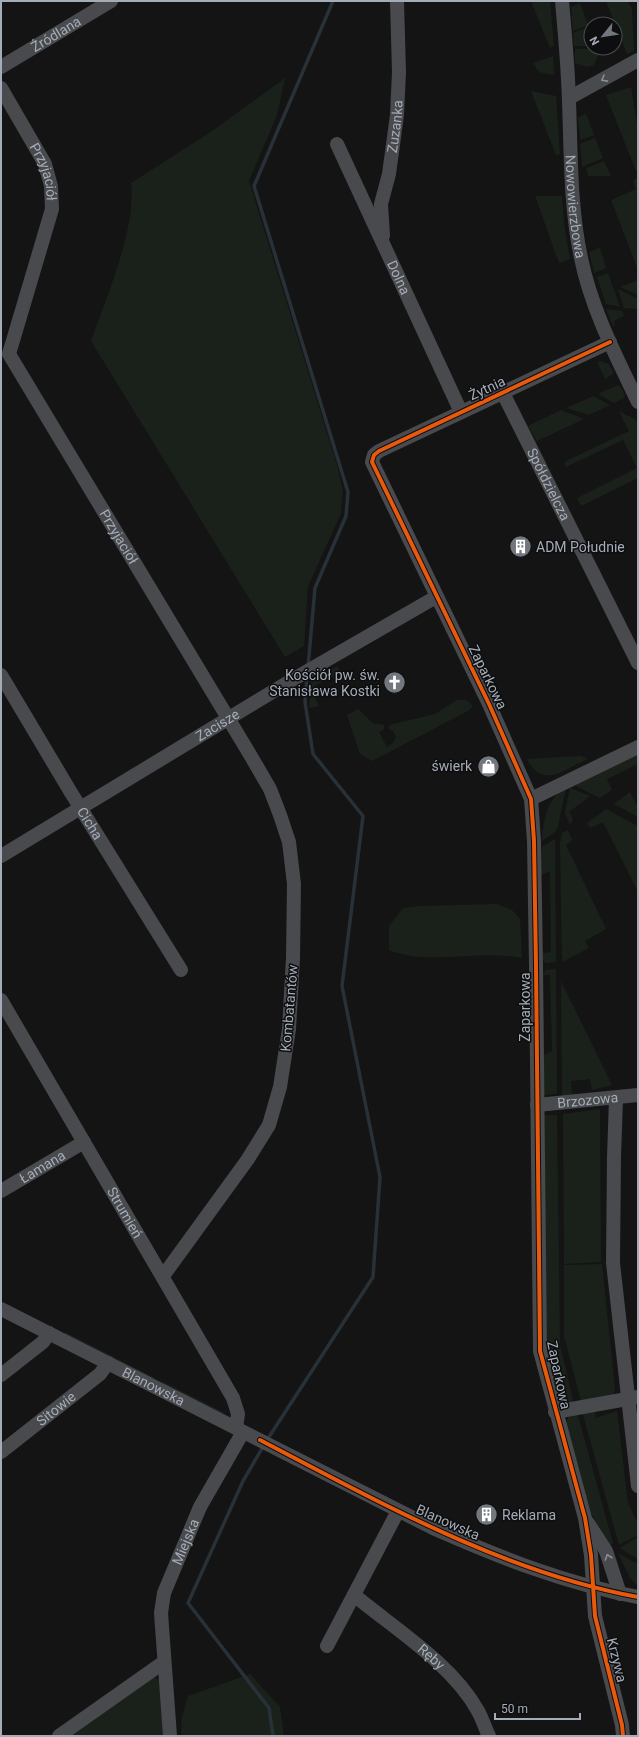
<svg xmlns="http://www.w3.org/2000/svg" width="639" height="1737" font-family="Roboto,sans-serif">
	<style>
		.green { fill: #1a211a }
		.lines { fill: none; stroke-linecap: round; stroke-linejoin: round }
		.stream { stroke: #273137; stroke-width: 3.5 }
		.minor { stroke: #484a4d; stroke-width: 14 }
		.cycleway-casing { stroke: #0e0e10; stroke-width: 6 }
		.cycleway { stroke: #e8590c; stroke-width: 4 }
		.oneway { stroke: #888f97 }
		.labels { text-anchor: middle; dominant-baseline: central; stroke-width: 3; stroke-linejoin: round; paint-order: stroke }
		.street-label { font-size: 14px; fill: #a4acb7; stroke: #0e0e10 }
		.poi-label { font-size: 14px; fill: #a4acb7; stroke: #0e0e10; text-anchor: start }
	</style>
	<rect width="100%" height="100%" fill="#141414"/>
	<path class="green" d="M 531,1 L 550,1 L 554,46 L 550,48 Z
		M 606,1 L 627,1 L 632,8 L 634,51 L 627,54 Z
		M 580,3 L 588,25 L 573,31 L 571,7 Z
		M 589,27 L 591,46 L 574,46 L 573,33 Z
		M 575,49 L 598,49 L 599,53 L 594,65 L 587,67 L 575,63 Z
		M 553,56 L 554,75 L 539,72 L 533,63 Z
		M 285,78 L 277,115 L 249,181 L 338,468 L 343,492 L 341,513 L 308,587 L 304,646 L 285,657 L 91,341 C 106,299 137,226 131,183 L 212,131 Z
		M 631,87 L 638,131 L 638,171 L 636,171 L 606,95 Z
		M 531,91 L 556,96 L 560,154 L 556,155 Z
		M 586,114 L 594,135 L 580,140 L 578,117 Z
		M 595,138 L 603,158 L 582,167 L 580,144 Z
		M 604,161 L 611,176 L 588,176 L 586,168 Z
		M 638,178 L 638,270 L 611,200 L 636,189 L 633,180 Z
		M 535,196 L 562,196 L 564,223 L 570,259 L 559,263 Z
		M 600,248 L 606,268 L 594,273 L 589,252 Z
		M 608,273 L 620,307 L 606,304 L 597,277 Z
		M 638,280 L 638,295 L 620,287 Z
		M 618,289 L 638,299 L 638,309 L 624,308 Z
		M 606,309 L 622,311 L 624,316 L 614,321 L 615,326 L 613,326 Z
		M 600,361 L 609,364 L 614,373 L 605,379 L 597,362 Z
		M 618,385 L 621,387 L 625,395 L 624,398 L 614,403 L 598,394 Z
		M 593,396 L 610,405 L 589,415 L 566,408 Z
		M 561,410 L 584,419 L 537,441 L 528,426 Z
		M 619,411 L 636,420 L 638,424 L 638,478 L 581,506 L 577,498 L 637,468 L 623,440 L 566,467 L 564,462 L 629,431 Z
		M 337,666 L 340,672 L 315,686 L 313,694 L 319,706 L 309,708 L 311,680 Z
		M 457,700 L 466,700 L 473,706 L 468,711 L 372,761 L 360,754 L 347,715 L 358,709 L 373,723 L 384,725 L 384,729 L 379,732 L 387,747 L 394,742 L 396,736 L 393,731 L 389,729 L 389,725 L 435,714 Z
		M 638,754 L 638,764 L 607,779 L 612,790 L 600,798 L 574,785 Z
		M 581,756 L 588,759 C 564,769 543,790 527,759 Z
		M 566,788 L 558,826 L 555,832 L 542,841 C 543,822 547,797 566,788 Z
		M 570,788 L 590,796 L 569,812 L 573,819 L 570,825 L 565,813 Z
		M 630,792 L 638,808 L 638,817 L 614,804 Z
		M 606,809 L 638,826 L 638,892 L 603,822 L 590,828 L 587,823 Z
		M 568,830 L 572,840 L 566,845 L 606,929 L 585,941 L 589,948 L 562,962 L 560,843 L 562,833 Z
		M 555,839 L 556,962 L 546,963 L 543,960 L 543,953 L 551,952 L 550,871 L 541,875 L 542,847 Z
		M 497,904 L 512,910 L 520,919 L 522,958 C 479,949 428,966 389,950 L 389,926 L 403,908 L 419,906 Z
		M 556,969 L 557,1094 L 543,1095 L 543,1055 L 552,1051 L 550,975 L 543,975 L 545,970 Z
		M 561,981 L 612,1085 L 592,1090 L 590,1079 L 571,1081 L 572,1094 L 562,1098 Z
		M 600,1109 L 601,1262 L 564,1264 L 563,1114 Z
		M 544,1115 L 557,1115 L 560,1345 L 574,1404 L 566,1404 C 552,1396 547,1343 546,1326 Z
		M 602,1264 L 615,1389 L 613,1397 L 581,1401 L 564,1336 L 564,1265 Z
		M 65,1332 L 155,1378 L 150,1378 L 65,1335 Z
		M 162,1381 L 225,1413 L 221,1413 L 165,1385 Z
		M 594,1409 L 596,1418 L 617,1411 L 628,1503 L 638,1524 L 638,1535 L 619,1545 L 582,1411 Z
		M 577,1412 L 613,1543 L 610,1545 L 592,1515 L 581,1480 L 566,1424 L 569,1415 Z
		M 638,1537 L 638,1559 L 619,1548 Z
		M 618,1553 L 638,1564 L 638,1586 L 630,1578 Z
		M 250,1674 L 280,1707 L 284,1736 L 181,1736 L 182,1717 L 188,1696 Z
		M 153,1676 L 160,1680 L 164,1736 L 68,1736 Z"/>
	<g class="lines">
		<path class="stream" d="M 308,667 L 315,588 L 346,516 L 348,492 L 254,186 L 333,1
			M 267,1440 L 373,1277 L 380,1177 L 342,986 L 363,816 L 313,754 L 305,702 L 307,675
			M 264,1445 L 243,1481 L 188,1603 L 269,1708 L 273,1736"/>
		<g class="minor">
			<path id="s1" d="M 562,1 C 565,34 568,68 569,101 C 571,153 570,207 581,258 C 591,308 616,356 638,402"/>
			<path id="s2" d="M 1,67 L 111,1"/>
			<path id="s3" d="M 1,88 L 45,164 L 51,186 L 52,209 L 9,354 L 252,758 L 270,789 L 280,815 L 289,842 L 294,884 L 293,958 L 289,1029 L 280,1087 L 269,1125 L 248,1159 L 163,1276"/>
			<path d="M 569,98 L 638,60"/>
			<path id="s4" d="M 337,144 L 461,412"/>
			<path id="s5" d="M 383,236 L 381,204 L 389,174 L 397,115 L 399,72 L 397,1"/>
			<path d="M 610,342 L 379,451 L 374,455 L 372,462 L 489,704 L 531,799 L 534,841 L 536,966 L 540,1351 L 585,1518 L 591,1555 L 595,1616 L 622,1725 L 623,1736"/>
			<path id="s6" d="M 503,393 L 638,663"/>
			<path id="s7" d="M 1,675 L 70,791 L 181,970"/>
			<path d="M 531,799 L 638,747"/>
			<path id="s8" d="M 1,856 L 292,680 L 436,597"/>
			<path id="s9" d="M 1,1000 L 233,1398 L 238,1414 L 236,1428"/>
			<path d="M 616,1099 L 614,1157 L 613,1263 L 638,1486"/>
			<path id="s10" d="M 537,1105 L 638,1095"/>
			<path id="s11" d="M 1,1191 L 84,1142"/>
			<path id="s12" d="M 1,1309 L 433,1528 C 499,1557 566,1584 638,1597"/>
			<path d="M 1,1375 L 43,1342 L 49,1333"/>
			<path d="M 555,1412 L 638,1397"/>
			<path id="s13" d="M 1,1452 L 100,1374 L 108,1363"/>
			<path d="M 588,1523 L 606,1551 L 620,1594"/>
			<path id="s14" d="M 354,1595 C 395,1629 452,1664 478,1711 C 482,1718 485,1728 489,1736"/>
			<path d="M 327,1646 L 398,1511"/>
			<path d="M 59,1736 L 164,1662"/>
			<path id="s15" d="M 170,1736 L 161,1613 L 164,1593 L 200,1507 L 243,1432"/>
		</g>
		<defs>
			<path id="cycleway" d="M 610,342 L 379,451 L 374,455 L 372,462 L 489,704 L 531,799 L 534,841 L 536,966 L 540,1351 L 585,1518 L 591,1555 L 595,1616 L 622,1725 L 623,1736
				M 260,1440 C 381,1503 503,1572 638,1597"/>
		</defs>
		<use href="#cycleway" class="cycleway-casing"/>
		<use href="#cycleway" class="cycleway"/>
	</g>
	<defs><path id="oneway-chevron" d="M-2-3.5L2.5 0L-2 3.5" fill="none" stroke-width="1.6" stroke-linecap="round" stroke-linejoin="round"/></defs>
	<g class="oneway">
		<use href="#oneway-chevron" transform="translate(604 79) rotate(151)"/>
		<use href="#oneway-chevron" transform="translate(608 1557) rotate(-109)"/>
	</g>
	<defs>
		<symbol id="building-disc" viewBox="-11 -11 22 22"><circle r="9.5" fill="#72777e" stroke="#0e0e10"/><path d="M-4-6H4V6H1V3H-1V6H-4ZM-2.5-4.3h1.7v1.8h-1.7ZM.8-4.3h1.7v1.8H.8ZM-2.5-1h1.7V.8h-1.7ZM.8-1h1.7V.8H.8Z" fill="#fff"/></symbol>
		<symbol id="church-disc" viewBox="-11 -11 22 22"><circle r="9.5" fill="#72777e" stroke="#0e0e10"/><path d="M-1.2-6h2.4v3.5h3.3v2.4h-3.3V6h-2.4V-.1h-3.3v-2.4h3.3Z" fill="#fff"/></symbol>
		<symbol id="shop-disc" viewBox="-11 -11 22 22"><circle r="9.5" fill="#72777e" stroke="#0e0e10"/><path d="M-5-2.5h2.3a2.7 3.5 0 0 1 5.4 0H5L5.5 6h-11ZM-1.5-2.5h3a1.5 2.3 0 0 0-3 0Z" fill="#fff"/></symbol>
	</defs>
	<g fill-rule="evenodd">
		<use href="#building-disc" x="508" y="534" width="25" height="25"/>
		<use href="#church-disc" x="382" y="670" width="25" height="25"/>
		<use href="#shop-disc" x="476" y="754" width="25" height="25"/>
		<use href="#building-disc" x="474" y="1502" width="25" height="25"/>
	</g>
	<g class="labels">
		<g class="street-label">
			<text stroke="none"><textPath href="#s2" startOffset="64">Źródlana</textPath></text>
			<text stroke="none"><textPath href="#s5" startOffset="111">Zuzanka</textPath></text>
			<text stroke="none"><textPath href="#s3" startOffset="95">Przyjaciół</textPath></text>
			<text stroke="none"><textPath href="#s1" startOffset="206">Nowowierzbowa</textPath></text>
			<text stroke="none"><textPath href="#s4" startOffset="147">Dolna</textPath></text>
			<text transform="translate(487 388) rotate(-25)">Żytnia</text>
			<text stroke="none"><textPath href="#s6" startOffset="102">Spółdzielcza</textPath></text>
			<text stroke="none"><textPath href="#s3" startOffset="498">Przyjaciół</textPath></text>
			<text transform="translate(488 677) rotate(64)">Zaparkowa</text>
			<text stroke="none"><textPath href="#s8" startOffset="253">Zacisze</textPath></text>
			<text stroke="none"><textPath href="#s7" startOffset="173">Cicha</textPath></text>
			<text transform="translate(525 1007) rotate(-90)">Zaparkowa</text>
			<text transform="translate(289 1008) rotate(-85)">Kombatantów</text>
			<text stroke="none"><textPath href="#s10" startOffset="51">Brzozowa</textPath></text>
			<text stroke="none"><textPath href="#s11" startOffset="48">Łamana</textPath></text>
			<text stroke="none"><textPath href="#s9" startOffset="246">Strumień</textPath></text>
			<text transform="translate(559 1375) rotate(78)">Zaparkowa</text>
			<text stroke="none"><textPath href="#s12" startOffset="171">Blanowska</textPath></text>
			<text stroke="none"><textPath href="#s13" startOffset="70">Sitowie</textPath></text>
			<text transform="translate(448 1522) rotate(24)">Blanowska</text>
			<text stroke="none"><textPath href="#s15" startOffset="199">Miejska</textPath></text>
			<text stroke="none"><textPath href="#s14" startOffset="99">Ręby</textPath></text>
			<text transform="translate(617 1660) rotate(76)">Krzywa</text>
		</g>
		<g class="poi-label">
			<text x="536" y="547">ADM Południe</text>
			<text x="380" y="675" text-anchor="end">Kościół pw. św.<tspan x="380" dy="16">Stanisława Kostki</tspan></text>
			<text x="472" y="766" text-anchor="end">świerk</text>
			<text x="502" y="1515">Reklama</text>
		</g>
	</g>
	<rect width="639" height="1737" fill="none" stroke="#a4acb7" stroke-width="4"/>
	<g transform="translate(603 36) rotate(240)"><circle r="19" fill="#0e0e10" stroke="#4a4d53"/>
	<path d="M0-3L7 15L0 10L-7 15Z" fill="#72777e"/>
	<text y="-6" font-size="11" font-weight="bold" text-anchor="middle" fill="#a4acb7">N</text>
	</g>
	<path d="M495 1713v6h85v-6" fill="none" stroke="#a4acb7" stroke-width="2"/>
	<text x="501" y="1713" font-size="12" fill="#a4acb7" stroke="#0e0e10" stroke-width="3" paint-order="stroke">50 m</text>
</svg>
